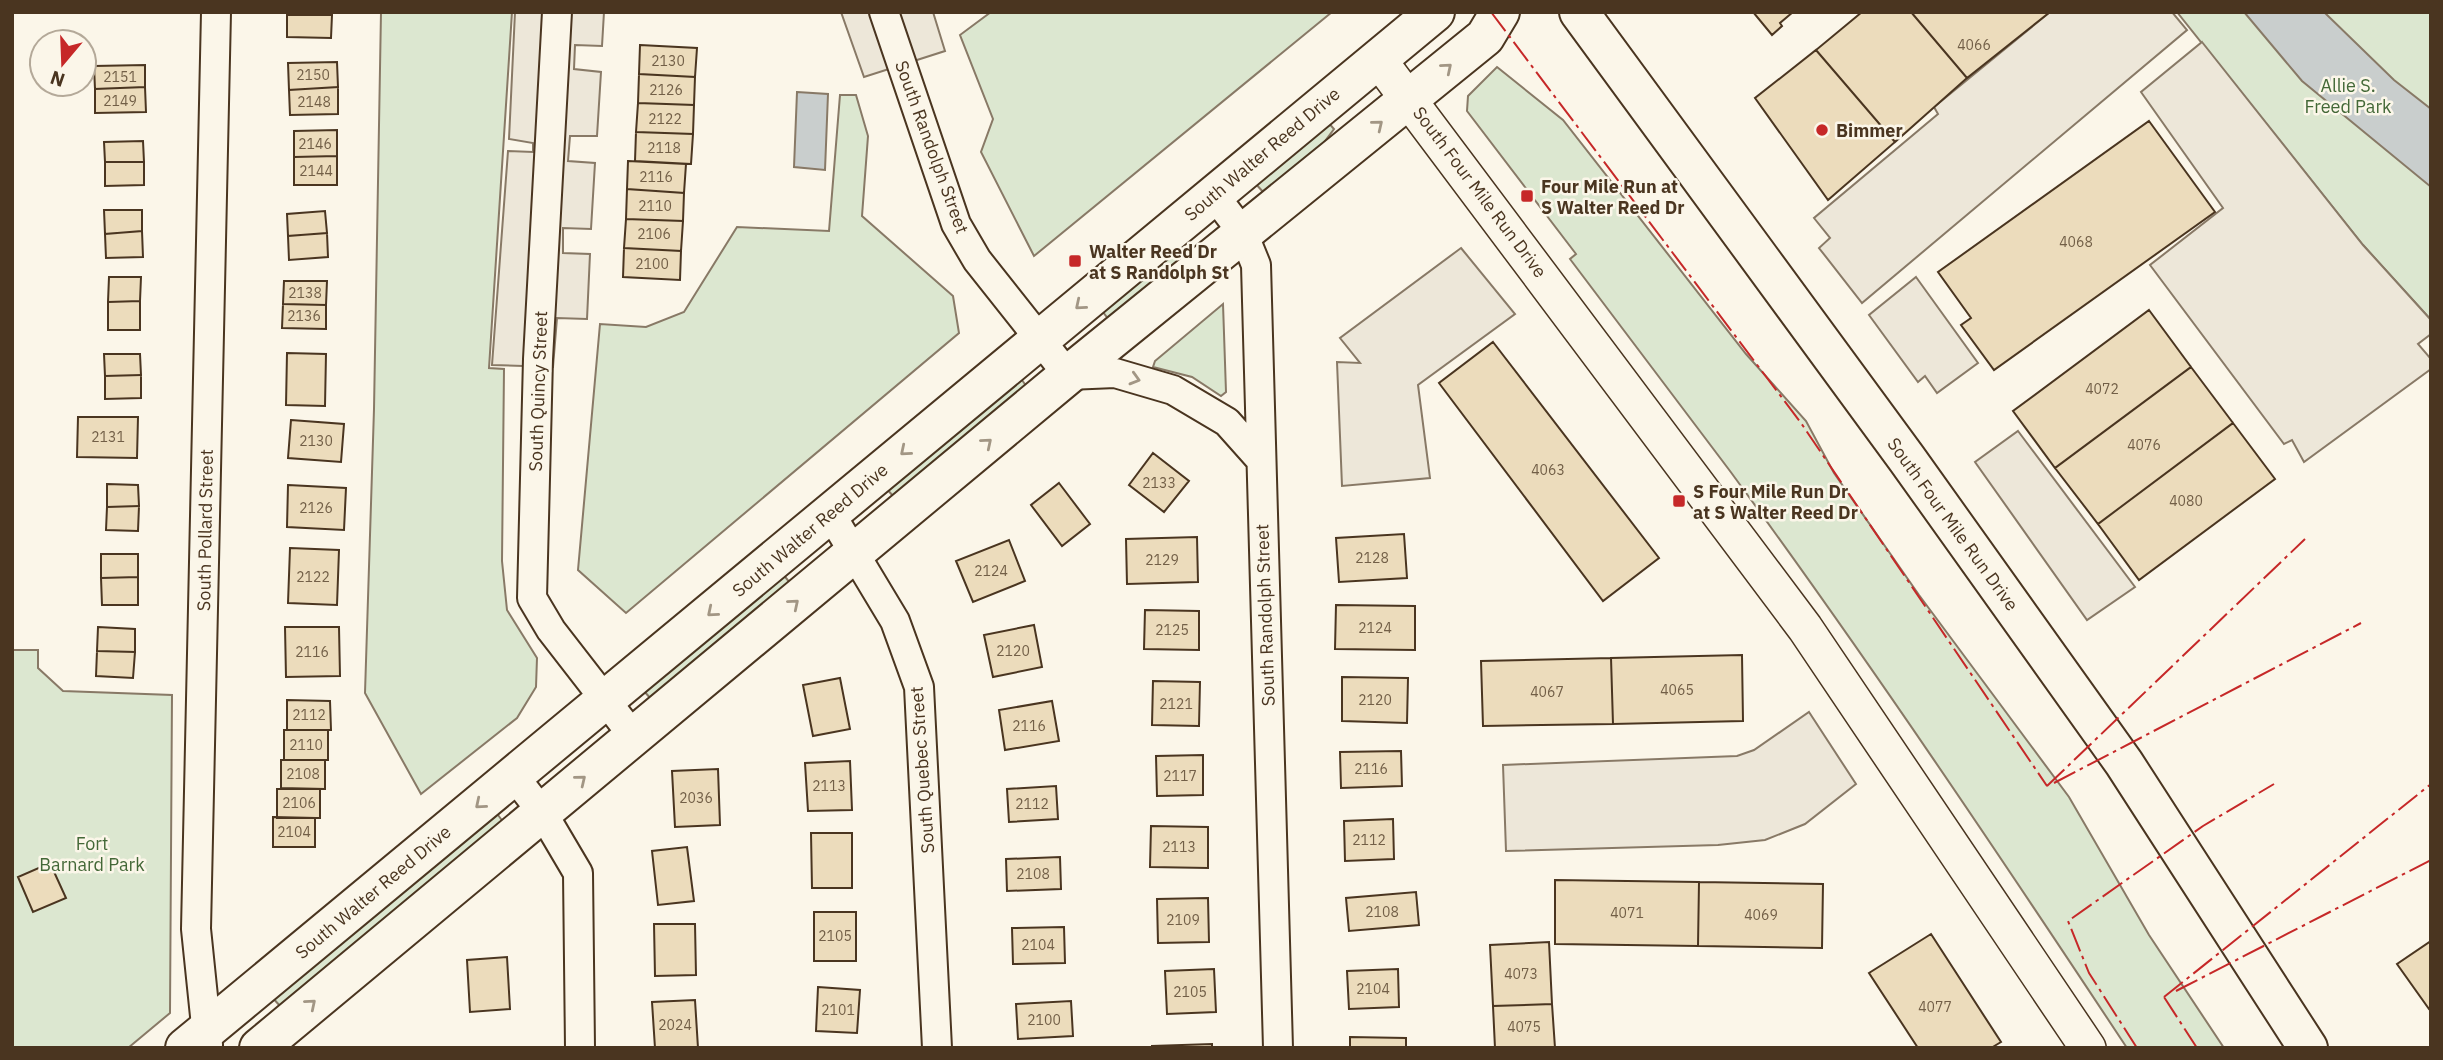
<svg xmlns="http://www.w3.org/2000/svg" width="2443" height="1060" font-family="'IBM Plex Sans',sans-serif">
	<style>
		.green { fill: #dce7d0; stroke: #887966; stroke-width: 2 }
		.parking { fill: #ede7d9; stroke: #887966; stroke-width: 2 }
		.water { fill: #c9cecd; stroke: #887966; stroke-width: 2 }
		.building { fill: #ecdcbc; stroke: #4a3520; stroke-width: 2 }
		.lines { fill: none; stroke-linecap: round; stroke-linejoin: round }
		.minor-casing { stroke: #4a3520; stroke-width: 32 }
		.tertiary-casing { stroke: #4a3520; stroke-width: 38 }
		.secondary-casing { stroke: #4a3520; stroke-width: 42 }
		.minor { stroke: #fbf6e9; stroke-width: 28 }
		.tertiary { stroke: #fbf6e9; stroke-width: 35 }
		.secondary { stroke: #fbf6e9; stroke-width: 38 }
		.power { stroke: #c62828; stroke-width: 2; stroke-dasharray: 24 5 3.5 5; stroke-linecap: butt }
		.oneway { stroke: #a29684 }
		.poi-dot { fill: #c62828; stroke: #fbf6e9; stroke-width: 2.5 }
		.labels { text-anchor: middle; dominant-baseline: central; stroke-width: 5; stroke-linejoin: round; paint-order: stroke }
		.number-label { font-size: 14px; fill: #725f47 }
		.park-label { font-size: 18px; fill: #436837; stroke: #fbf6e9 }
		.poi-label { font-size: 18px; font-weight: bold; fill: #4a3520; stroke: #fbf6e9; text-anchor: start }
		.street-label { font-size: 18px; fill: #4a3520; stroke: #fbf6e9 }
	</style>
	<rect width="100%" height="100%" fill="#fbf6e9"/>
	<path class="green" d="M 381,12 L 512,12 L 489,368 L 504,369 L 502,561 L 507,610 L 537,658 L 536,687 L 517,718 L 421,794 L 365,693 L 374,409 Z
		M 991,12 L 1332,12 L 1034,256 L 981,152 L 993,119 L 960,35 Z
		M 2177,12 L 2431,12 L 2431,320 L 2363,245 Z
		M 1497,67 L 1563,120 L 1746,354 L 1806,421 L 1834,473 L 1919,595 L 2069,797 L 2149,935 L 2224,1048 L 2127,1048 C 1998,853 1868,659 1730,471 C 1677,400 1623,330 1570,259 L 1576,254 L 1467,111 L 1468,96 Z
		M 840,95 L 856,95 L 868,136 L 862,216 L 953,296 L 959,333 L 626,613 L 578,570 L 600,324 L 646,327 L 684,312 L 737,227 L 829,231 Z
		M 1327,121 L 1334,129 L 1319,149 L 1265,194 L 1254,182 Z
		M 1181,241 L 1190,254 L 1109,320 L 1100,308 Z
		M 1223,304 L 1226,392 L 1221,396 L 1192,377 L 1153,367 L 1155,361 Z
		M 1019,376 L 1027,387 L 894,497 L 885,487 Z
		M 782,573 L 791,584 L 652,700 L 643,690 Z
		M 12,650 L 38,650 L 38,668 L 63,691 L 172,695 L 170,1013 L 128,1048 L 12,1048 Z
		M 495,811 L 504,823 L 281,1007 L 271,996 Z"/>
	<path class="parking" d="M 515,12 L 604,12 L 602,46 L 575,45 L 574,69 L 601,72 L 597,136 L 570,136 L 568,161 L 595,163 L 591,229 L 563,228 L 563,253 L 590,254 L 587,319 L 557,318 L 553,367 L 492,365 L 508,151 L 533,152 L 533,143 L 509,139 Z
		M 841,12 L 933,12 L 945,51 L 864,77 Z
		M 2050,12 L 2172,12 L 2187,30 L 1862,303 L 1819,248 L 1830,238 L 1814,218 L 1938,114 L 1934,107 Z
		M 2202,42 L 2363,245 L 2431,320 L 2431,334 L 2418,344 L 2431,359 L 2431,369 L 2304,462 L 2292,440 L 2284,444 L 2150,265 L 2223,208 L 2141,92 Z
		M 1461,248 L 1515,314 L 1418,385 L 1430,478 L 1342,486 L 1337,362 L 1360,363 L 1340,338 Z
		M 1916,277 L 1978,363 L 1937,393 L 1925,376 L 1918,382 L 1869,315 Z
		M 2018,431 L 2135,587 L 2087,620 L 1975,462 Z
		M 1809,712 L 1856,784 L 1805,824 L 1765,840 L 1718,845 L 1506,851 L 1503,765 L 1737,756 L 1754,750 Z"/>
	<path class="water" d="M 2244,12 L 2324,12 L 2394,80 L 2431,109 L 2431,187 L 2302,81 Z
		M 797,92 L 828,94 L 825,170 L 794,167 Z"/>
	<path class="building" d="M 287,12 L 332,12 L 332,15 L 287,15 Z
		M 1753,12 L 1793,12 L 1780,23 L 1782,26 L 1772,35 Z
		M 1862,12 L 1911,12 L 1967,78 L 1895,142 L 1816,50 Z
		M 1911,12 L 2050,12 L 1967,78 Z
		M 287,15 L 332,15 L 331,38 L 287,37 Z
		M 640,45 L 697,48 L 695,77 L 639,74 Z
		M 1816,50 L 1895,142 L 1828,200 L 1755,98 Z
		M 337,62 L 338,87 L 289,90 L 288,63 Z
		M 145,65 L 145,87 L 95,89 L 94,66 Z
		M 639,74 L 695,77 L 694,105 L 638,103 Z
		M 145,87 L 146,112 L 95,113 L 95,89 Z
		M 338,87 L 338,114 L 290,115 L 289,90 Z
		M 638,103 L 694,105 L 693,134 L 636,132 Z
		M 2149,121 L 2215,212 L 1994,370 L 1961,325 L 1971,318 L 1938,272 Z
		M 337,130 L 337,156 L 294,157 L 294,131 Z
		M 636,132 L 693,134 L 691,164 L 635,161 Z
		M 143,141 L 144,162 L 105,162 L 104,142 Z
		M 337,156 L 337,185 L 294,185 L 294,157 Z
		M 628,161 L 686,164 L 684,193 L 627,189 Z
		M 105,162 L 144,162 L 144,185 L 105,186 Z
		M 627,189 L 684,193 L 683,221 L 626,219 Z
		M 104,210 L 142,210 L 142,231 L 105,234 Z
		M 325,211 L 327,233 L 288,236 L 287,214 Z
		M 626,219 L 683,221 L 681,251 L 624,248 Z
		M 142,231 L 143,257 L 106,258 L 105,234 Z
		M 327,233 L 328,257 L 289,260 L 288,236 Z
		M 624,248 L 681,251 L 680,280 L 623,277 Z
		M 109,277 L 141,277 L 140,301 L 108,302 Z
		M 284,281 L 327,281 L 326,305 L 283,304 Z
		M 140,301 L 140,330 L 108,330 L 108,302 Z
		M 283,304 L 326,305 L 326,329 L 282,328 Z
		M 2149,310 L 2191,367 L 2055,468 L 2013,411 Z
		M 1493,342 L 1659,558 L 1603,601 L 1439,383 Z
		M 287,353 L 326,354 L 325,406 L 286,405 Z
		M 104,354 L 140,354 L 141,375 L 105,376 Z
		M 2191,367 L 2233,423 L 2098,524 L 2055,468 Z
		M 141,375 L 141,398 L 105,399 L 105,376 Z
		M 78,417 L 138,417 L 137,458 L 77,457 Z
		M 291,420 L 344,424 L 341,462 L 288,458 Z
		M 2233,423 L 2275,479 L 2139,580 L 2098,524 Z
		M 1153,453 L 1189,481 L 1164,512 L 1129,485 Z
		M 1059,483 L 1090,524 L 1062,546 L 1031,505 Z
		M 107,484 L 138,485 L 139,506 L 107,507 Z
		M 288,485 L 346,488 L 344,530 L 287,527 Z
		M 139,506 L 138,531 L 106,530 L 107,507 Z
		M 1404,534 L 1407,578 L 1339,582 L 1336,538 Z
		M 1197,537 L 1198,582 L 1127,584 L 1126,539 Z
		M 1009,540 L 1025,581 L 973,602 L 956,561 Z
		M 290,548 L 339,550 L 337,605 L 288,603 Z
		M 101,554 L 138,554 L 138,577 L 101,578 Z
		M 138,577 L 138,605 L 102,605 L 101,578 Z
		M 1336,605 L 1415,606 L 1415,650 L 1335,649 Z
		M 1145,610 L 1199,611 L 1199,650 L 1144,649 Z
		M 1034,625 L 1042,667 L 993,677 L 984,635 Z
		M 98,627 L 135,629 L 135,652 L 97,651 Z
		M 285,627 L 339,627 L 340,676 L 286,677 Z
		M 97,651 L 135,652 L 133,678 L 96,676 Z
		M 1742,655 L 1743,721 L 1613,724 L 1611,658 Z
		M 1611,658 L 1613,724 L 1483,726 L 1481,661 Z
		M 1342,677 L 1408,678 L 1407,723 L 1342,721 Z
		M 840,678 L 850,729 L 813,736 L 803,685 Z
		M 1153,681 L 1200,682 L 1199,726 L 1152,725 Z
		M 287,700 L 330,701 L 331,730 L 287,730 Z
		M 1052,701 L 1059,741 L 1005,750 L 999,710 Z
		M 284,730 L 328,730 L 328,760 L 284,760 Z
		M 1401,751 L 1402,786 L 1341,788 L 1340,752 Z
		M 1203,755 L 1203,795 L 1157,796 L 1156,756 Z
		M 281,760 L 325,760 L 325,789 L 281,788 Z
		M 850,761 L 852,810 L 808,811 L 805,763 Z
		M 718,769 L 720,825 L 675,827 L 672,771 Z
		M 1056,786 L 1058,819 L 1009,822 L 1007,789 Z
		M 277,789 L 320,789 L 320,818 L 277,818 Z
		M 273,817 L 315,818 L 315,847 L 273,847 Z
		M 1393,819 L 1394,859 L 1345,861 L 1344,821 Z
		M 1151,826 L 1208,827 L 1208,868 L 1150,867 Z
		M 811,833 L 852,833 L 852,888 L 812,888 Z
		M 687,847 L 694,901 L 658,905 L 652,851 Z
		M 1060,857 L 1061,889 L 1007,891 L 1006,859 Z
		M 50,863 L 66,898 L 33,912 L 18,877 Z
		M 1555,880 L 1699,882 L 1698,946 L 1555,944 Z
		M 1699,882 L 1823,884 L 1822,948 L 1698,946 Z
		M 1416,892 L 1419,925 L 1349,931 L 1346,898 Z
		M 1208,898 L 1209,942 L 1158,943 L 1157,899 Z
		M 814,912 L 856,912 L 856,961 L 814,961 Z
		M 654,924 L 695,924 L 696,975 L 655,976 Z
		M 1064,927 L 1065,963 L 1013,964 L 1012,928 Z
		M 1931,934 L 2001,1042 L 1991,1048 L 1918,1048 L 1869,973 Z
		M 2431,941 L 2431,1008 L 2429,1009 L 2397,964 Z
		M 1549,942 L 1552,1004 L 1493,1006 L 1490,945 Z
		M 507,957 L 510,1009 L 470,1012 L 467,960 Z
		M 1214,969 L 1216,1012 L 1167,1014 L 1165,971 Z
		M 1398,969 L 1399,1007 L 1349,1009 L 1347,971 Z
		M 818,987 L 860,990 L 857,1033 L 816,1031 Z
		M 695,1000 L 698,1048 L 655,1048 L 652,1002 Z
		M 1071,1001 L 1073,1036 L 1018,1039 L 1016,1004 Z
		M 1552,1004 L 1555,1048 L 1495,1048 L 1493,1006 Z
		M 1350,1037 L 1406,1038 L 1406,1048 L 1350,1048 Z
		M 1212,1044 L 1212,1048 L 1152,1048 L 1152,1046 Z"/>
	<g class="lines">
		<defs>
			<path id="minor" d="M 557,12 L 538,359 L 532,598 L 551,630 L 634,737
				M 884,12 L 956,224 L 977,260 L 1068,375 L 1115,373 L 1173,390 L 1227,422 L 1260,459
				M 1214,195 L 1243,233 L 1256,265 L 1278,1048
				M 830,513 L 895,621 L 919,687 L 937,1048
				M 514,776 L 542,812 L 578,873 L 580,1048
				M 208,1045 L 196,929 L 216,12"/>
			<path id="tertiary" d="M 1378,59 L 1805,628 L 2088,1048"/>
			<path id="secondary" d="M 1579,12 L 1907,459 L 2124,763 L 2308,1048
				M 185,1048 L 1435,12
				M 259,1048 L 1068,375 L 1485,37 L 1500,12"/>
		</defs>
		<use href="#minor" class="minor-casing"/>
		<use href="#tertiary" class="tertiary-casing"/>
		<use href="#secondary" class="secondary-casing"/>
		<use href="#minor" class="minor"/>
		<use href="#tertiary" class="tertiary"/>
		<use href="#secondary" class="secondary"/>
		<path class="power" d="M 1491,12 L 1801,423 L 2047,786
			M 2054,783 L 2361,623
			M 2047,786 L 2305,539
			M 2176,991 L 2431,860
			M 2164,997 L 2431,784
			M 2164,997 L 2197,1048
			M 2137,1048 L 2089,973 L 2068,921 L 2203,826 L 2274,784"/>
	</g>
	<defs><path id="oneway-chevron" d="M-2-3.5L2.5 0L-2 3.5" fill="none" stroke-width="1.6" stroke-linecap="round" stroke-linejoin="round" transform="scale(1.75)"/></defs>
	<g class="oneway">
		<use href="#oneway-chevron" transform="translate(1447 68) rotate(-40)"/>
		<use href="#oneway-chevron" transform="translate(1378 125) rotate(-39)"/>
		<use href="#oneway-chevron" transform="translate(1080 305) rotate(140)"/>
		<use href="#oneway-chevron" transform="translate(1135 379) rotate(16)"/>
		<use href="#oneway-chevron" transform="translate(987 443) rotate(-40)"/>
		<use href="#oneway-chevron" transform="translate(905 451) rotate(140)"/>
		<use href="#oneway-chevron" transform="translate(794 604) rotate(-40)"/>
		<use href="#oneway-chevron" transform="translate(712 612) rotate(140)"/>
		<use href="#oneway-chevron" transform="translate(581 780) rotate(-39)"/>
		<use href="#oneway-chevron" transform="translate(480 804) rotate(140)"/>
		<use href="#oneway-chevron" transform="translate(311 1004) rotate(-40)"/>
	</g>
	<g class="poi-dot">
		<circle cx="1822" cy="130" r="7"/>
		<rect x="1520" y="189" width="14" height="14" rx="3.5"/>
		<rect x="1068" y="254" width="14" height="14" rx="3.5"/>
		<rect x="1672" y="494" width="14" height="14" rx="3.5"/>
	</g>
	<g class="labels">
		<g class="number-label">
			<text x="1974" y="45">4066</text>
			<text x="668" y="61">2130</text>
			<text x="313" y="75">2150</text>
			<text x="120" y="77">2151</text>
			<text x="666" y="90">2126</text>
			<text x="120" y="101">2149</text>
			<text x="314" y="102">2148</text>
			<text x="665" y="119">2122</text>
			<text x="315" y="144">2146</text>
			<text x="664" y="148">2118</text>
			<text x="316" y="171">2144</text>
			<text x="656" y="177">2116</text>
			<text x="655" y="206">2110</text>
			<text x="654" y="234">2106</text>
			<text x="2076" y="242">4068</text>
			<text x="652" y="264">2100</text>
			<text x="305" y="293">2138</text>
			<text x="304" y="316">2136</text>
			<text x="2102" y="389">4072</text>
			<text x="108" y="437">2131</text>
			<text x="316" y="441">2130</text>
			<text x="2144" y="445">4076</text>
			<text x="1548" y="470">4063</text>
			<text x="1159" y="483">2133</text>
			<text x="2186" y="501">4080</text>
			<text x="316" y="508">2126</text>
			<text x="1372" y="558">2128</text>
			<text x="1162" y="560">2129</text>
			<text x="991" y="571">2124</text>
			<text x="313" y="577">2122</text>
			<text x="1375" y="628">2124</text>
			<text x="1172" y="630">2125</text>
			<text x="1013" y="651">2120</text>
			<text x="312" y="652">2116</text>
			<text x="1677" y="690">4065</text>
			<text x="1547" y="692">4067</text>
			<text x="1375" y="700">2120</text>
			<text x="1176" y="704">2121</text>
			<text x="309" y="715">2112</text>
			<text x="1029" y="726">2116</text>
			<text x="306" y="745">2110</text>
			<text x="1371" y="769">2116</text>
			<text x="303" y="774">2108</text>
			<text x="1180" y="776">2117</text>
			<text x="829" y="786">2113</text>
			<text x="696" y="798">2036</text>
			<text x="299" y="803">2106</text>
			<text x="1032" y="804">2112</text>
			<text x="294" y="832">2104</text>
			<text x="1369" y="840">2112</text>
			<text x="1179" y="847">2113</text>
			<text x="1033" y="874">2108</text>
			<text x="1382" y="912">2108</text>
			<text x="1627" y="913">4071</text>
			<text x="1761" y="915">4069</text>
			<text x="1183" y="920">2109</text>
			<text x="835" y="936">2105</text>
			<text x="1038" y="945">2104</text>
			<text x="1521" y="974">4073</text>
			<text x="1373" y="989">2104</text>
			<text x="1190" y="992">2105</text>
			<text x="1935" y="1007">4077</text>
			<text x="838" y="1010">2101</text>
			<text x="1044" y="1020">2100</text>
			<text x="675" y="1025">2024</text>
			<text x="1524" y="1027">4075</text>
		</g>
		<g class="park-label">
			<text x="2348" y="85">Allie S.<tspan x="2348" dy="21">Freed Park</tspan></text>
			<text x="92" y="843">Fort<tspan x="92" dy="21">Barnard Park</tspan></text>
		</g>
		<g class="poi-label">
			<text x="1836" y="130">Bimmer</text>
			<text x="1541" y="186">Four Mile Run at<tspan x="1541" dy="21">S Walter Reed Dr</tspan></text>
			<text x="1089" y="251">Walter Reed Dr<tspan x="1089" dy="21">at S Randolph St</tspan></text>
			<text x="1693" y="491">S Four Mile Run Dr<tspan x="1693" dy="21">at S Walter Reed Dr</tspan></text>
		</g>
		<g class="street-label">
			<text transform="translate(932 147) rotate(70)">South Randolph Street</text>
			<text transform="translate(1262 154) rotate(-40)">South Walter Reed Drive</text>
			<text transform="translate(1480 192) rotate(53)">South Four Mile Run Drive</text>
			<text transform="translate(538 391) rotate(-88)">South Quincy Street</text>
			<text transform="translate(1953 524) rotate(54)">South Four Mile Run Drive</text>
			<text transform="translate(205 530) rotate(-89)">South Pollard Street</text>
			<text transform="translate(810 530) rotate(-40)">South Walter Reed Drive</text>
			<text transform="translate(1265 615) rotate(-92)">South Randolph Street</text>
			<text transform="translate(922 770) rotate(-94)">South Quebec Street</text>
			<text transform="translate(373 892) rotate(-40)">South Walter Reed Drive</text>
		</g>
	</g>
	<rect width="2443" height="1060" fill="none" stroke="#4a3520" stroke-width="28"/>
	<g transform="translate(63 63) rotate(199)"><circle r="33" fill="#fbf6e9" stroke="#b4a999" stroke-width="2"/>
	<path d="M0-5L12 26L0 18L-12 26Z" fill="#c62828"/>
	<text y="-10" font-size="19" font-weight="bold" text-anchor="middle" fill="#4a3520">N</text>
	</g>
</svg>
